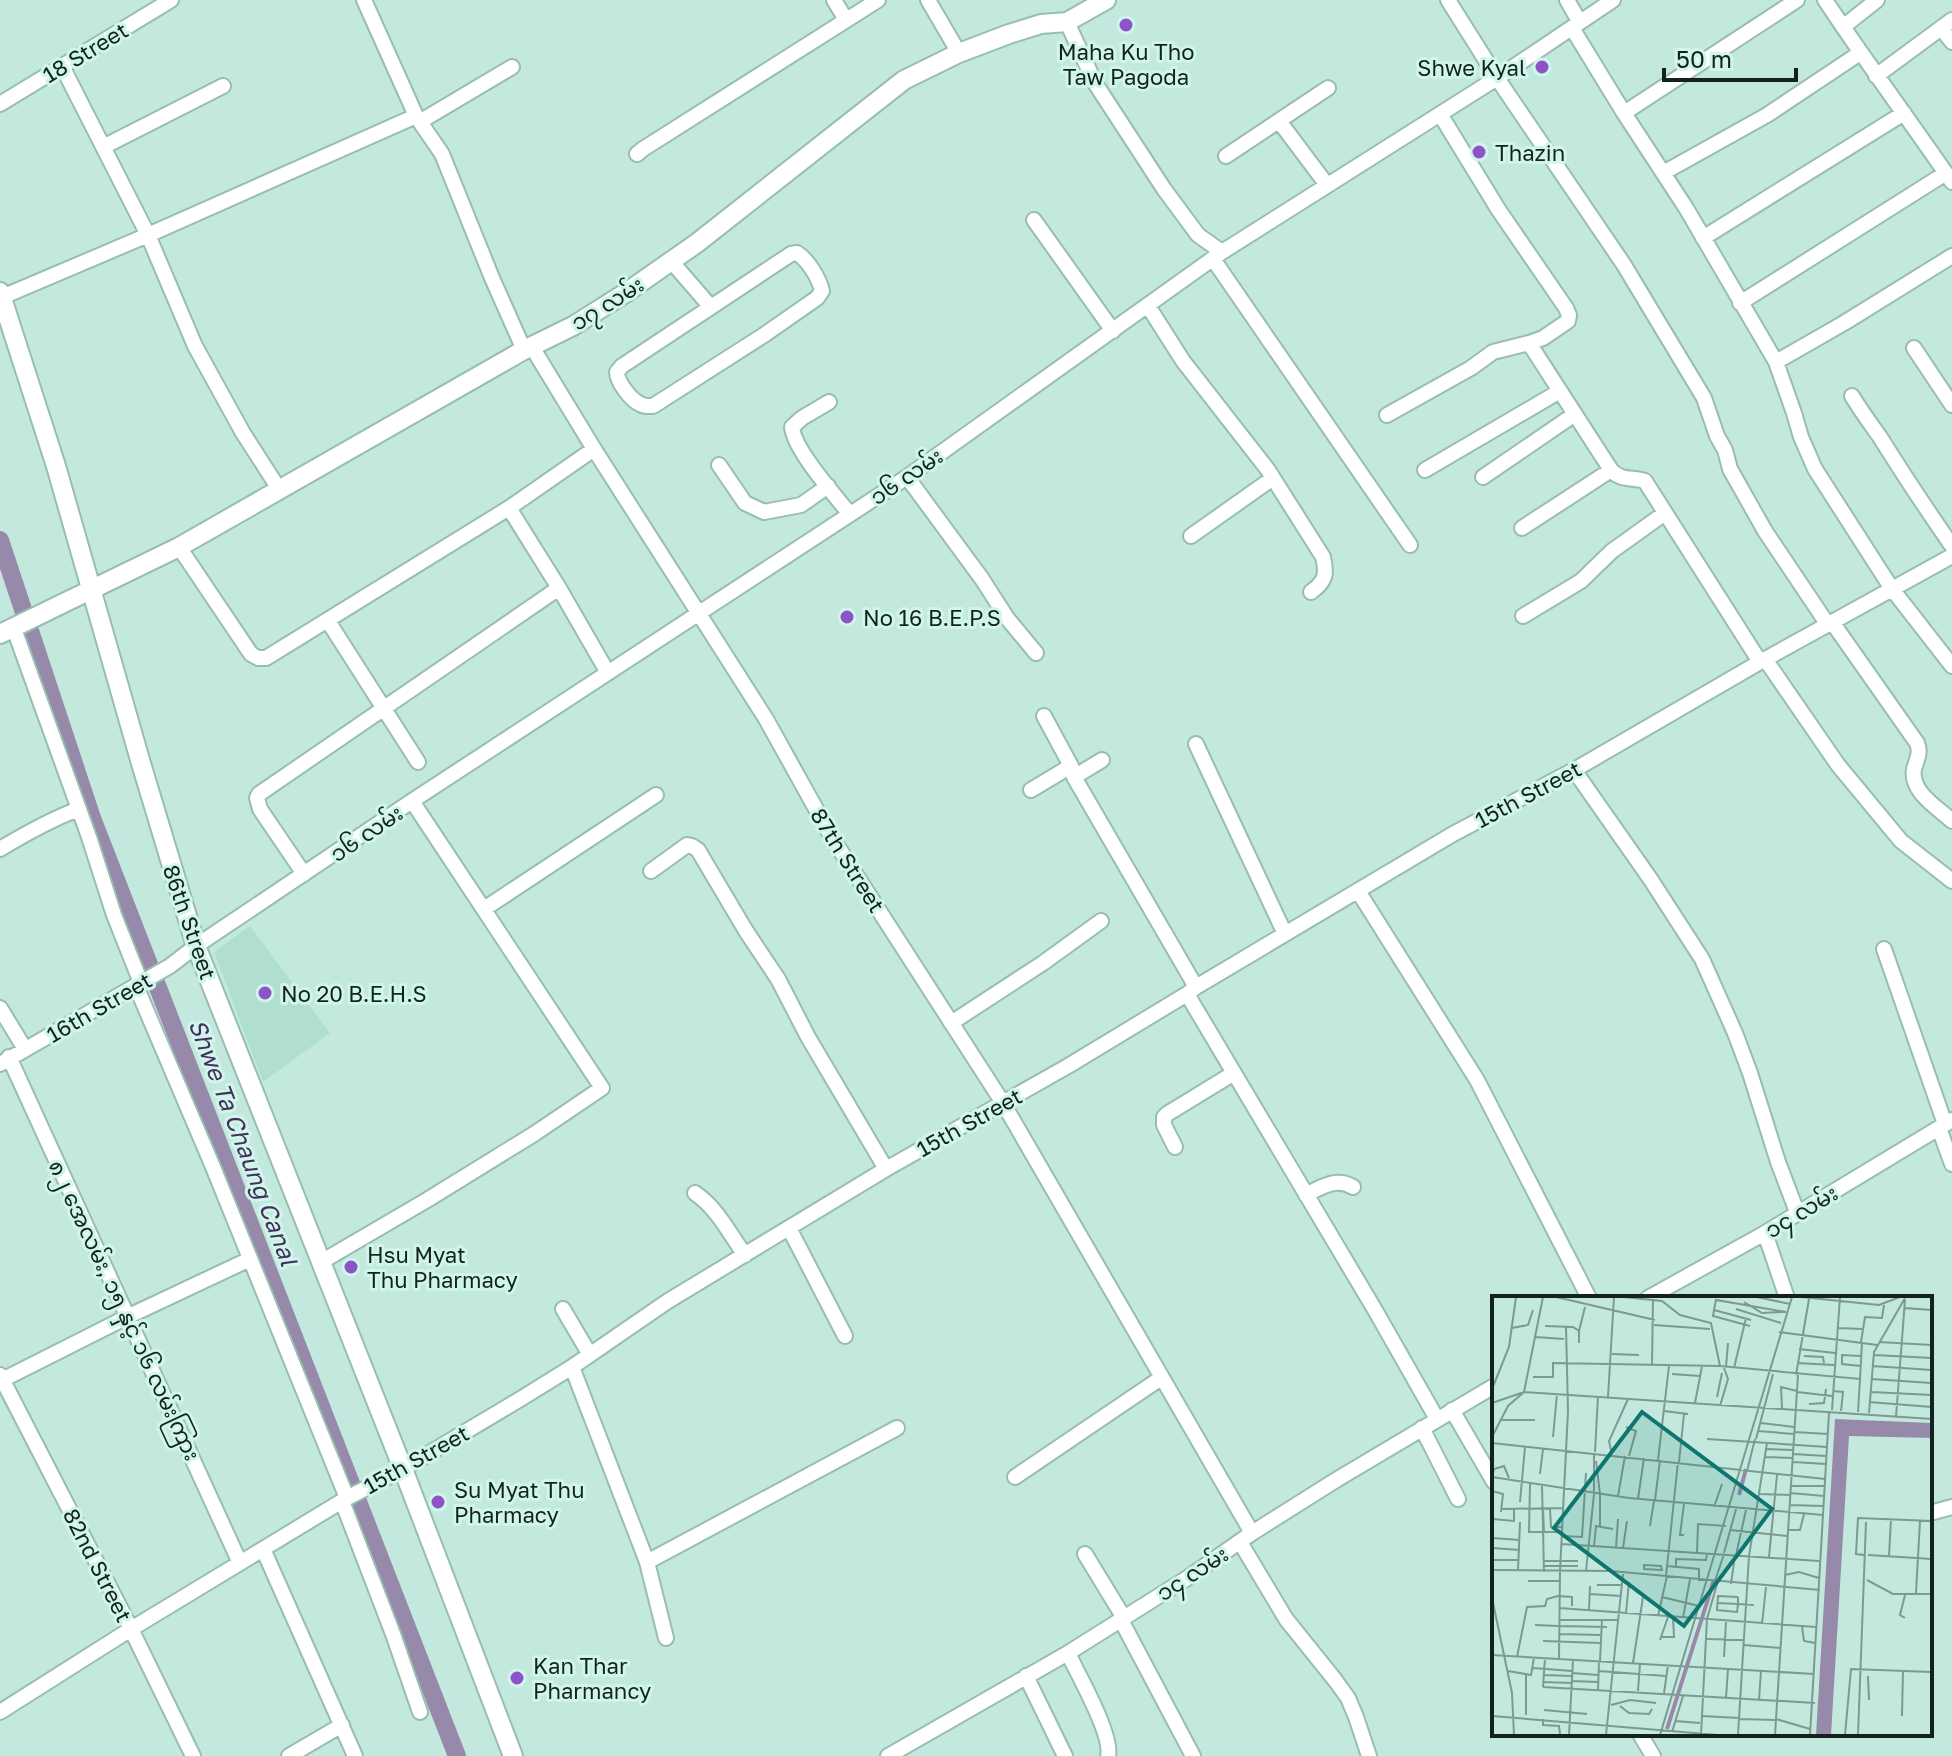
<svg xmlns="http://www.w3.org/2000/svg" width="1952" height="1756" font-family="'Golos Text','Noto Sans Myanmar',sans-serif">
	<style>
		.built { fill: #b0dfd2 }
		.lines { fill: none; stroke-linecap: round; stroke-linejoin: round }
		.canal { stroke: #9789a9; stroke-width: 18 }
		.minor-casing { stroke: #98bdb2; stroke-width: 18 }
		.tertiary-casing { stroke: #98bdb2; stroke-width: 22 }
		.minor { stroke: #fff; stroke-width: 14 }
		.tertiary { stroke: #fff; stroke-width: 18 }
		.poi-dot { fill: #8e53c9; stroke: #d0f6eb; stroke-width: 3 }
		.labels { text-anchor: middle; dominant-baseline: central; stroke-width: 6; stroke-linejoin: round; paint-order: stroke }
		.poi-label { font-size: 22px; fill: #14221e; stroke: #d0f6eb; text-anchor: start }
		.street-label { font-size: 22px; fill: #14221e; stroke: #d0f6eb }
		.water-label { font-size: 24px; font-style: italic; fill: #442f5c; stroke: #d0f6eb }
		.inset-river { fill: none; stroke: #9789a9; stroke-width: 4 }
		.inset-road { fill: none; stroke: #7d9991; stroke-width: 2 }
		.view { fill: #0f766e; fill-opacity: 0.15; stroke: #0f766e; stroke-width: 4 }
		.inset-edge { fill: none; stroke: #14221e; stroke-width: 4 }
	</style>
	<rect width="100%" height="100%" fill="#c3e9de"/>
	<path class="built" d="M 250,926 L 330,1033 L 263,1082 L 214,952 Z"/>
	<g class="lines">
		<path class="canal" d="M 0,540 L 92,818 L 457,1756"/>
		<defs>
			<path id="minor" d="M 364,0 L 416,116 L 442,154 L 492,278 L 524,350
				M 834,0 L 846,20
				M 928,0 L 959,53
				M 1448,0 L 1497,78 L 1624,265 L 1704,398 L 1717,436 L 1725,450 L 1730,469 L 1765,531 L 1828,625
				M 1567,0 L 1579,21
				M 1797,0 L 1624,113 L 1686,208 L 1776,362 L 1794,413 L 1801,437 L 1815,469 L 1892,589 L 1952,666
				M 1825,0 C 1866,62 1910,121 1952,182
				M 1067,22 L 1095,83 L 1164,189 L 1198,235 L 1222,252
				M 1843,27 L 1877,0
				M 1572,28 L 1624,113
				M 1941,28 L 1952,42
				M 62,66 L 148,235 L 195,346 L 243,433 L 279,489
				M 1876,76 L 1952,20
				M 0,104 L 171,0
				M 421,121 L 512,67
				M 1279,121 L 1327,185
				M 103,147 L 223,86
				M 637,154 L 643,149 L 878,0
				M 1226,156 L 1328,88
				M 1663,173 L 1767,115 L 1860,53
				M 1034,220 L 1113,331
				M 1703,238 L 1904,113
				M 797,253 C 808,260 819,278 822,291 L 817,298 L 764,335 L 653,406 C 648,406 645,407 640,404 C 631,400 617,382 617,372 L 622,366 L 791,254 Z
				M 1213,259 L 1410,545
				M 671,261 L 710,306
				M 2,297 L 148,235 L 416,116
				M 1740,303 L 1946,173
				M 1148,306 L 1183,361 L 1268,470 L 1323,557 C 1327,574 1326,581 1311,592
				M 1529,343 L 1611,470 C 1621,481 1632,477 1645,481 L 1760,662
				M 532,347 L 594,449 L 766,719 L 831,836 L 1003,1103 L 1252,1533
				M 1914,348 L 1952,405
				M 1776,362 L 1844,323 L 1952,256
				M 1852,396 C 1861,411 1870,423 1880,437 C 1903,474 1927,510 1952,546
				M 829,402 L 802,418 L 792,427 C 794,450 834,494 849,513
				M 1387,415 L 1471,368 L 1493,352 L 1529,343 L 1543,338 L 1568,321 L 1569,315 L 1566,308 L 1498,209 L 1440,114
				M 719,465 L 745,503 L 764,512 L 801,505 L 828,486
				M 1425,470 L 1560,391
				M 907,477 L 982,579 L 1007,618 L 1036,653
				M 1483,477 L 1575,414
				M 1522,528 L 1611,470
				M 1191,536 L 1273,478
				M 179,547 L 251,654 L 258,658 L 266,658 L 509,508 L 594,449
				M 559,588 L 608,673
				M 1523,616 L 1581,581 L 1612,551 L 1665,513
				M 328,621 L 418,762
				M 1832,622 L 1917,743 C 1921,752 1917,759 1914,769 C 1910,792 1937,807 1952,821
				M 13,626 L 89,837 L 114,915 L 141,983
				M 1765,659 L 1838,765 L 1901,841 L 1952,881
				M 1044,716 L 1071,766 L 1074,777 L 1196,987
				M 1196,744 L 1285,934
				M 1574,770 L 1651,880 L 1702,959 L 1735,1033 L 1750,1073 L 1778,1162 L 1797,1212
				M 1074,777 L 1102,760
				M 1031,790 L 1071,766
				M 0,849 C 25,834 51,819 79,809
				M 651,871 L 687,845 L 692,846 L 698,850 L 746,931 L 778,979 L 808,1037 L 886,1169
				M 304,874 L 260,809 L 257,798 L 259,794 L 559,588 L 509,508
				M 1358,891 L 1477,1080 L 1589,1298
				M 484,909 L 656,795
				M 1884,949 L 1945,1124
				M 136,986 L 213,1167 L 347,1498
				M 1187,994 L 1375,1310 L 1437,1419
				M 0,1008 L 25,1049
				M 951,1023 L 1043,963 L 1101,921
				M 9,1057 L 240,1563
				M 0,1064 L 170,966 L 196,946 L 412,801 L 907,477 L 1222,252 L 1497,78 L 1613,0
				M 1939,1128 L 1952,1164
				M 1175,1147 L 1164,1125 L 1164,1117 L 1167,1114 L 1234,1073
				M 695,1193 C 718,1209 729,1233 745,1255
				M 1306,1195 C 1321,1187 1337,1177 1353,1187
				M 789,1228 L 845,1336
				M 1765,1233 L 1787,1298
				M 321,1262 L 427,1200 L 534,1134 L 602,1088 L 412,801
				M 1648,1298 L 1765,1233 L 1952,1120
				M 563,1309 L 590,1355
				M 572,1367 L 647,1562 L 666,1638
				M 0,1375 L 131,1629 L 193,1756
				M 0,1381 L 129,1316 L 250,1259
				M 1452,1410 L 1494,1482
				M 1422,1428 L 1458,1499
				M 1015,1477 L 1161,1378
				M 342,1501 L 393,1634 L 420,1712
				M 1930,1513 L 1952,1507
				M 1240,1542 L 1286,1619 L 1335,1680 L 1348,1698 L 1356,1717 L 1369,1756
				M 263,1549 L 355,1756
				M 1085,1554 L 1124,1618
				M 647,1562 L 897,1428
				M 1121,1620 L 1193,1756
				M 1068,1653 C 1078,1675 1113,1735 1108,1756
				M 1026,1676 L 1065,1756
				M 0,1712 L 131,1629 L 347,1498 L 403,1469 L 522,1398 L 572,1367 L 668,1301 L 886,1169 L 1068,1066 L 1187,994 L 1196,987 L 1453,834 L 1574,770 L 1760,662 L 1952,556
				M 1640,1734 L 1653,1756
				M 289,1756 L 342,1725
				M 888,1756 L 1068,1653 L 1189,1577 L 1252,1533 L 1336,1480 L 1494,1386"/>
			<path id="tertiary" d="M 0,292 L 56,466 L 140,760 L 196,946 L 403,1469 L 513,1756
				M 0,634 L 179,547 L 524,350 L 573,326 L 627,292 L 697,243 L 904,80 L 959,53 L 1009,34 L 1041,24 L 1067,22 L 1106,0"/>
		</defs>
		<use href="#minor" class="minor-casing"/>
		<use href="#tertiary" class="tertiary-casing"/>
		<use href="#minor" class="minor"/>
		<use href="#tertiary" class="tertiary"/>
	</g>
	<g class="poi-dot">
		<circle cx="1126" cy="25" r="8"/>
		<circle cx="1542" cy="67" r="8"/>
		<circle cx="1479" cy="152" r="8"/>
		<circle cx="847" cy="617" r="8"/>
		<circle cx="265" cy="993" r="8"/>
		<circle cx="351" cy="1267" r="8"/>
		<circle cx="438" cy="1502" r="8"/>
		<circle cx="517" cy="1678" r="8"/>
	</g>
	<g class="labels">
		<g class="poi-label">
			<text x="1126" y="51" text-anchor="middle">Maha Ku Tho<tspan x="1126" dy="25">Taw Pagoda</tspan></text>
			<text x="1526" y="67" text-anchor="end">Shwe Kyal</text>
			<text x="1495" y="152">Thazin</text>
			<text x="863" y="617">No 16 B.E.P.S</text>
			<text x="281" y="993">No 20 B.E.H.S</text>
			<text x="367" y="1254">Hsu Myat<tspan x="367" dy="25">Thu Pharmacy</tspan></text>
			<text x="454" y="1489">Su Myat Thu<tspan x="454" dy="25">Pharmacy</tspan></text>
			<text x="533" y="1665">Kan Thar<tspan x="533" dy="25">Pharmancy</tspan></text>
		</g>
		<g class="street-label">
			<text transform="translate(85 52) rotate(-31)">18 Street</text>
			<text transform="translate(607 303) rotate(-32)">၁၇ လမ်း</text>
			<text transform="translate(906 476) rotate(-34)">၁၆ လမ်း</text>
			<text transform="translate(1528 794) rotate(-28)">15th Street</text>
			<text transform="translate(366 833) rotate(-34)">၁၆ လမ်း</text>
			<text transform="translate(848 860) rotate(58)">87th Street</text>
			<text transform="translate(190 922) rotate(71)">86th Street</text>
			<text transform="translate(99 1007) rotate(-30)">16th Street</text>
			<text transform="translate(969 1122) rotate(-29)">15th Street</text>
			<text transform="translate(1801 1211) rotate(-31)">၁၄ လမ်း</text>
			<text transform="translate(125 1310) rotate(65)">၈၂ အေလမ်း, ၁၅ နှင့် ၁၆ လမ်းကြား</text>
			<text transform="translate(416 1459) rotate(-29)">15th Street</text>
			<text transform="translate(98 1565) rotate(63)">82nd Street</text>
			<text transform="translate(1192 1573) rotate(-33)">၁၄ လမ်း</text>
		</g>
		<g class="water-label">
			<text transform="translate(244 1142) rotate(69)">Shwe Ta Chaung Canal</text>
		</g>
	</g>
	<g transform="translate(1492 1296)">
		<rect width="440" height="440" fill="#c3e9de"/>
		<path d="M 343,123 L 440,127 L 440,142 L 357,140 L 339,439 L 324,439 Z" fill="#9789a9"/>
		<path class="inset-river" d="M 247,199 L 254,173M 175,433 L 222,284"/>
		<path class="inset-road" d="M 64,1 L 163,24M 131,1 L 170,5 L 188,19 L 219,27 L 228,70M 265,1 L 298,8M 309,1 L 387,9 L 408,1M 252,6 L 270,17 L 289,16M 412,12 L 440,14M 244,13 L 289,27M 222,14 L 221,20 L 258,30M 259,24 L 222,14 L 224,4 L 294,16M 162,29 L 218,33M 53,30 L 81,31 L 87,35 L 87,47M 20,32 L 36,29 L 41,14M 345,32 L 370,33M 87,35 L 93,11M 287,36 L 385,49M 43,41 L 72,43M 369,46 L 373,21 L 390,22 L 392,9M 387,46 L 440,49M 307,53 L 343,57M 120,58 L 147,59M 382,59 L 440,62M 312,60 L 331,61 L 332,67M 305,67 L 342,69M 160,69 L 161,4M 369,70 L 350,68 L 350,59 L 369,60M 380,70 L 440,74M 234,71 L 236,47M 242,72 L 254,22M 180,78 L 208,80M 304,79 L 317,3M 41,81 L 61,81 L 61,67 L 228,70 L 368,83 L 370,46M 379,83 L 440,87M 0,93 L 17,51 L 24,1M 341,95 L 351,96 L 349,115M 305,96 L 340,100M 379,96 L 440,99M 116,101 L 122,1M 225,101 L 230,77M 377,106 L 440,111M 0,107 L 32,96 L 440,123M 203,107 L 210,70M 317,108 L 332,107 L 334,93M 228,110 L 236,83 L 232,72M 290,112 L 289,91 L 305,95M 340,114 L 348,1M 172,115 L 196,118M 366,116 L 368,83M 377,117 L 382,56 L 413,2M 404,121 L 413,4M 9,124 L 43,124M 269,127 L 302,131M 134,131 L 144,135 L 137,160M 266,135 L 302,138M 302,136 L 336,138M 0,141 L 16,110 L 32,96 L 51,1M 61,141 L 65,98M 215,143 L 335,151M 264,143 L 281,78M 0,147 L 333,183M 273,153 L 301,154M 103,156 L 106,100M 120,158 L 117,145 L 136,103M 301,158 L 334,160M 273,161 L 301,162M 166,164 L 177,70M 104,165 L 108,198M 187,166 L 192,118M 301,166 L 334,168M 255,175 L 263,143M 48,178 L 51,153M 0,181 L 137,202 L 331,219M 0,181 L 2,173 L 12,170 L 17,182M 38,188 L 37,236 L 71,236M 50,189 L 52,276M 299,190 L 332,190M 0,195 L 11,198 L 9,216M 102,197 L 102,157M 298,197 L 332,200M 268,198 L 298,199M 126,200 L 133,160M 146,203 L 152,162M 163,204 L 168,164M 28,206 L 33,151M 192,208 L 188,239 L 192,239M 297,209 L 331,210M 222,211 L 230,188M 51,212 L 52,236M 58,212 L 59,231 L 71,231M 10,213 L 72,212M 0,223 L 22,225 L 22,213M 158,230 L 162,205M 108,231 L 108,198M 238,234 L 295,240M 296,234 L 308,234 L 312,218M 71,240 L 90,241 L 94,177M 0,242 L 28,244M 70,248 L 327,265M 102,250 L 104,230 L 121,233M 0,252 L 28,254M 124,252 L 126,223M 131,252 L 135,225M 205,256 L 206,228 L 234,230M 232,257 L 244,213M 244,259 L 254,214M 372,259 L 364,258 L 366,222 L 440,225M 376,259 L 440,263M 397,260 L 399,223M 277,261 L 285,179M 0,264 L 27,264M 51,265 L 86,265M 152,269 L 169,270 L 170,274 L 152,273 ZM 52,270 L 86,270M 175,270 L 207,273 L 207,285M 184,271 L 184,263 L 214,264 L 215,257M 0,274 L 119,275 L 328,294M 26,275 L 28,226M 68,275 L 76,115 L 74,31M 94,275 L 102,198M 293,279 L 307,276 L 327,282M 174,280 L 186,166M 375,284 L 401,298 L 440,298M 36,285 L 68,285M 222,288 L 232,258M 239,288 L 243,259M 105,289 L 130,289M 424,297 L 428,225M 98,298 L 129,300M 170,301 L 207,310M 246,301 L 226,300 L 225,314 L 245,316 L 246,308 L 262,309M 0,302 L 20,397 L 22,439M 225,307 L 246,308 L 246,301M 67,312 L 324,331M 97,314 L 98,290M 134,317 L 137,286M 166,320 L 175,280M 191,322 L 198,283M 413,322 L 408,319 L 413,299M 67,324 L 127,324M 270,328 L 274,291M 43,329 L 67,330M 67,330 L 115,331M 310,331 L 312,345 L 323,347M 67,338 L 109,339M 169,341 L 182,341 L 181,321M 215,343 L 252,344M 168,344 L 176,321M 51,345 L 109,347M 252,349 L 289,352M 0,359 L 322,378M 25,361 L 35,311 L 53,310 L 55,303 L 66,300 L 80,301 L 80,310M 232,361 L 234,326M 67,363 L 68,275M 108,365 L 110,324M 141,367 L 151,301M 41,372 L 80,375M 16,375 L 39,379 L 42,362M 107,375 L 174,380M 80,377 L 106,379M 52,379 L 80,380M 376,380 L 377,404M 80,385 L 106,386M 51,386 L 80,387M 51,391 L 323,407M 51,391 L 53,362M 106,394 L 107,365M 146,395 L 148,367M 172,397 L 176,369M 234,402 L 236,373M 267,404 L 269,375M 119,409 L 138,404 L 164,407M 128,410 L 137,417 L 157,418 L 160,413M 52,414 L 95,418M 34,419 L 34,379M 0,420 L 226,439M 210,420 L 247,422M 410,420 L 411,374M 51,423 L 51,429 L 67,430 L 68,438M 247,423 L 284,424M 284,423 L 318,433M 183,425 L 208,427M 180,436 L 191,400M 77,439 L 81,364M 114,439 L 131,278M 168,439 L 300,1M 209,439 L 215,323 L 225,288M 246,439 L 257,260 L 275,147M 283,439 L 306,79M 318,439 L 337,117M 353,439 L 359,373 L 440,376M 366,439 L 374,226"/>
		<path class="view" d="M 150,116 L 280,213 L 192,330 L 62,232 Z"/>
		<rect width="440" height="440" class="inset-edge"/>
	</g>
	<path d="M1664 68v12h132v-12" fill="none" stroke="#14221e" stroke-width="4"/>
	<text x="1676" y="68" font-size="24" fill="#14221e" stroke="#d0f6eb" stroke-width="6" paint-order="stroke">50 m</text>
</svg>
